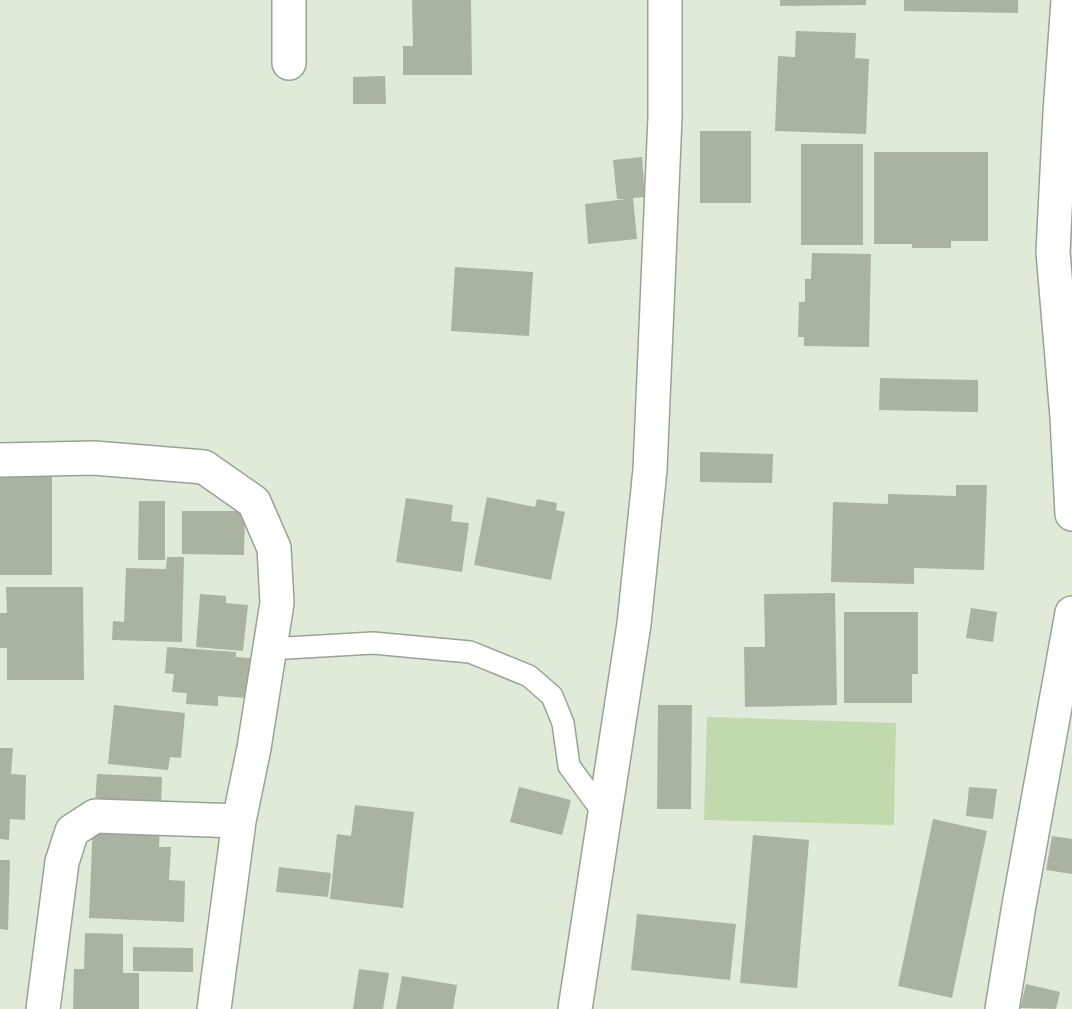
<svg xmlns="http://www.w3.org/2000/svg" width="1072" height="1009" font-family="'Source Sans 3',sans-serif">
	<style>
		.park { fill: #c0d9ad }
		.building { fill: #aab3a2 }
		.lines { fill: none; stroke-linecap: round; stroke-linejoin: round }
		.lane-casing { stroke: #99a392; stroke-width: 24 }
		.street-casing { stroke: #99a392; stroke-width: 36 }
		.lane { stroke: #fff; stroke-width: 21 }
		.street { stroke: #fff; stroke-width: 33 }
	</style>
	<rect width="100%" height="100%" fill="#e0ead8"/>
	<path class="park" d="M 707,717 L 896,723 L 894,825 L 704,820 Z"/>
	<path class="building" d="M 412,0 L 471,0 L 472,75 L 403,75 L 403,46 L 413,46 Z
		M 780,0 L 866,0 L 866,5 L 780,6 Z
		M 904,0 L 1018,0 L 1018,13 L 904,11 Z
		M 796,31 L 856,33 L 855,58 L 869,59 L 866,134 L 775,131 L 778,56 L 795,57 Z
		M 385,76 L 386,104 L 353,104 L 353,77 Z
		M 700,131 L 751,131 L 751,203 L 700,203 Z
		M 801,144 L 863,144 L 863,245 L 801,245 Z
		M 874,152 L 988,152 L 988,241 L 951,241 L 951,248 L 912,248 L 912,244 L 874,244 Z
		M 642,157 L 645,197 L 633,198 L 637,239 L 588,244 L 585,204 L 627,199 L 617,199 L 613,160 Z
		M 812,253 L 871,254 L 869,347 L 804,346 L 804,337 L 798,337 L 799,302 L 805,302 L 805,279 L 811,279 Z
		M 455,267 L 533,272 L 529,336 L 451,331 Z
		M 880,378 L 978,380 L 978,412 L 879,410 Z
		M 700,452 L 773,454 L 772,483 L 700,482 Z
		M 0,471 L 52,471 L 52,575 L 0,575 Z
		M 956,485 L 987,485 L 984,570 L 914,568 L 914,584 L 831,582 L 833,502 L 888,504 L 888,494 L 956,496 Z
		M 487,497 L 535,507 L 537,499 L 557,503 L 556,510 L 565,512 L 551,580 L 474,565 Z
		M 406,498 L 453,505 L 451,521 L 469,523 L 462,572 L 396,562 Z
		M 139,501 L 165,501 L 165,560 L 138,560 Z
		M 182,511 L 245,511 L 244,555 L 182,554 Z
		M 167,557 L 184,557 L 182,642 L 112,640 L 113,621 L 124,622 L 126,568 L 166,569 Z
		M 6,587 L 83,587 L 84,680 L 7,680 L 7,648 L 0,648 L 0,613 L 7,613 Z
		M 835,593 L 837,705 L 745,707 L 744,647 L 765,647 L 764,594 Z
		M 200,594 L 226,596 L 226,603 L 248,605 L 243,651 L 196,647 Z
		M 971,608 L 997,612 L 993,642 L 966,638 Z
		M 844,612 L 918,612 L 918,674 L 912,674 L 912,703 L 844,703 Z
		M 167,647 L 236,652 L 236,657 L 250,658 L 247,698 L 218,696 L 218,706 L 186,704 L 187,693 L 172,692 L 174,674 L 165,673 Z
		M 114,705 L 185,713 L 181,758 L 170,757 L 168,770 L 108,764 Z
		M 658,705 L 692,705 L 691,809 L 657,809 Z
		M 0,748 L 13,748 L 11,774 L 26,775 L 25,820 L 10,819 L 9,840 L 0,839 Z
		M 97,774 L 162,777 L 161,808 L 95,805 Z
		M 519,787 L 571,800 L 562,835 L 510,822 Z
		M 969,787 L 997,789 L 993,819 L 966,816 Z
		M 355,805 L 414,812 L 403,908 L 330,899 L 337,834 L 351,836 Z
		M 933,819 L 987,831 L 952,998 L 898,986 Z
		M 93,821 L 160,824 L 159,847 L 171,847 L 169,880 L 185,881 L 184,922 L 89,918 Z
		M 753,835 L 809,840 L 797,988 L 740,983 Z
		M 1052,836 L 1072,839 L 1072,874 L 1046,870 Z
		M 0,860 L 10,860 L 8,930 L 0,929 Z
		M 279,867 L 331,873 L 328,897 L 276,892 Z
		M 637,914 L 736,924 L 730,980 L 631,970 Z
		M 85,933 L 123,934 L 123,973 L 139,973 L 139,1009 L 73,1009 L 74,969 L 84,969 Z
		M 133,947 L 193,948 L 193,972 L 133,971 Z
		M 359,969 L 389,973 L 383,1009 L 353,1009 Z
		M 402,976 L 457,985 L 453,1009 L 396,1009 Z
		M 1026,984 L 1060,992 L 1056,1009 L 1020,1008 Z"/>
	<g class="lines">
		<defs>
			<path id="lane" d="M 270,649 L 373,643 L 470,652 L 529,676 L 552,696 L 563,723 L 569,766 L 605,815"/>
			<path id="street" d="M 1068,0 L 1060,113 L 1053,252 L 1067,417 L 1072,514
				M 289,63 L 289,0
				M 0,460 L 94,458 L 204,467 L 254,502 L 274,548 L 277,603 L 254,748 L 239,821 L 214,1009
				M 43,1009 L 62,862 L 72,831 L 95,816 L 239,821
				M 575,1009 L 634,624 L 650,470 L 665,117 L 665,0
				M 1002,1009 L 1019,905 L 1072,613"/>
		</defs>
		<use href="#lane" class="lane-casing"/>
		<use href="#street" class="street-casing"/>
		<use href="#lane" class="lane"/>
		<use href="#street" class="street"/>
	</g>
</svg>
